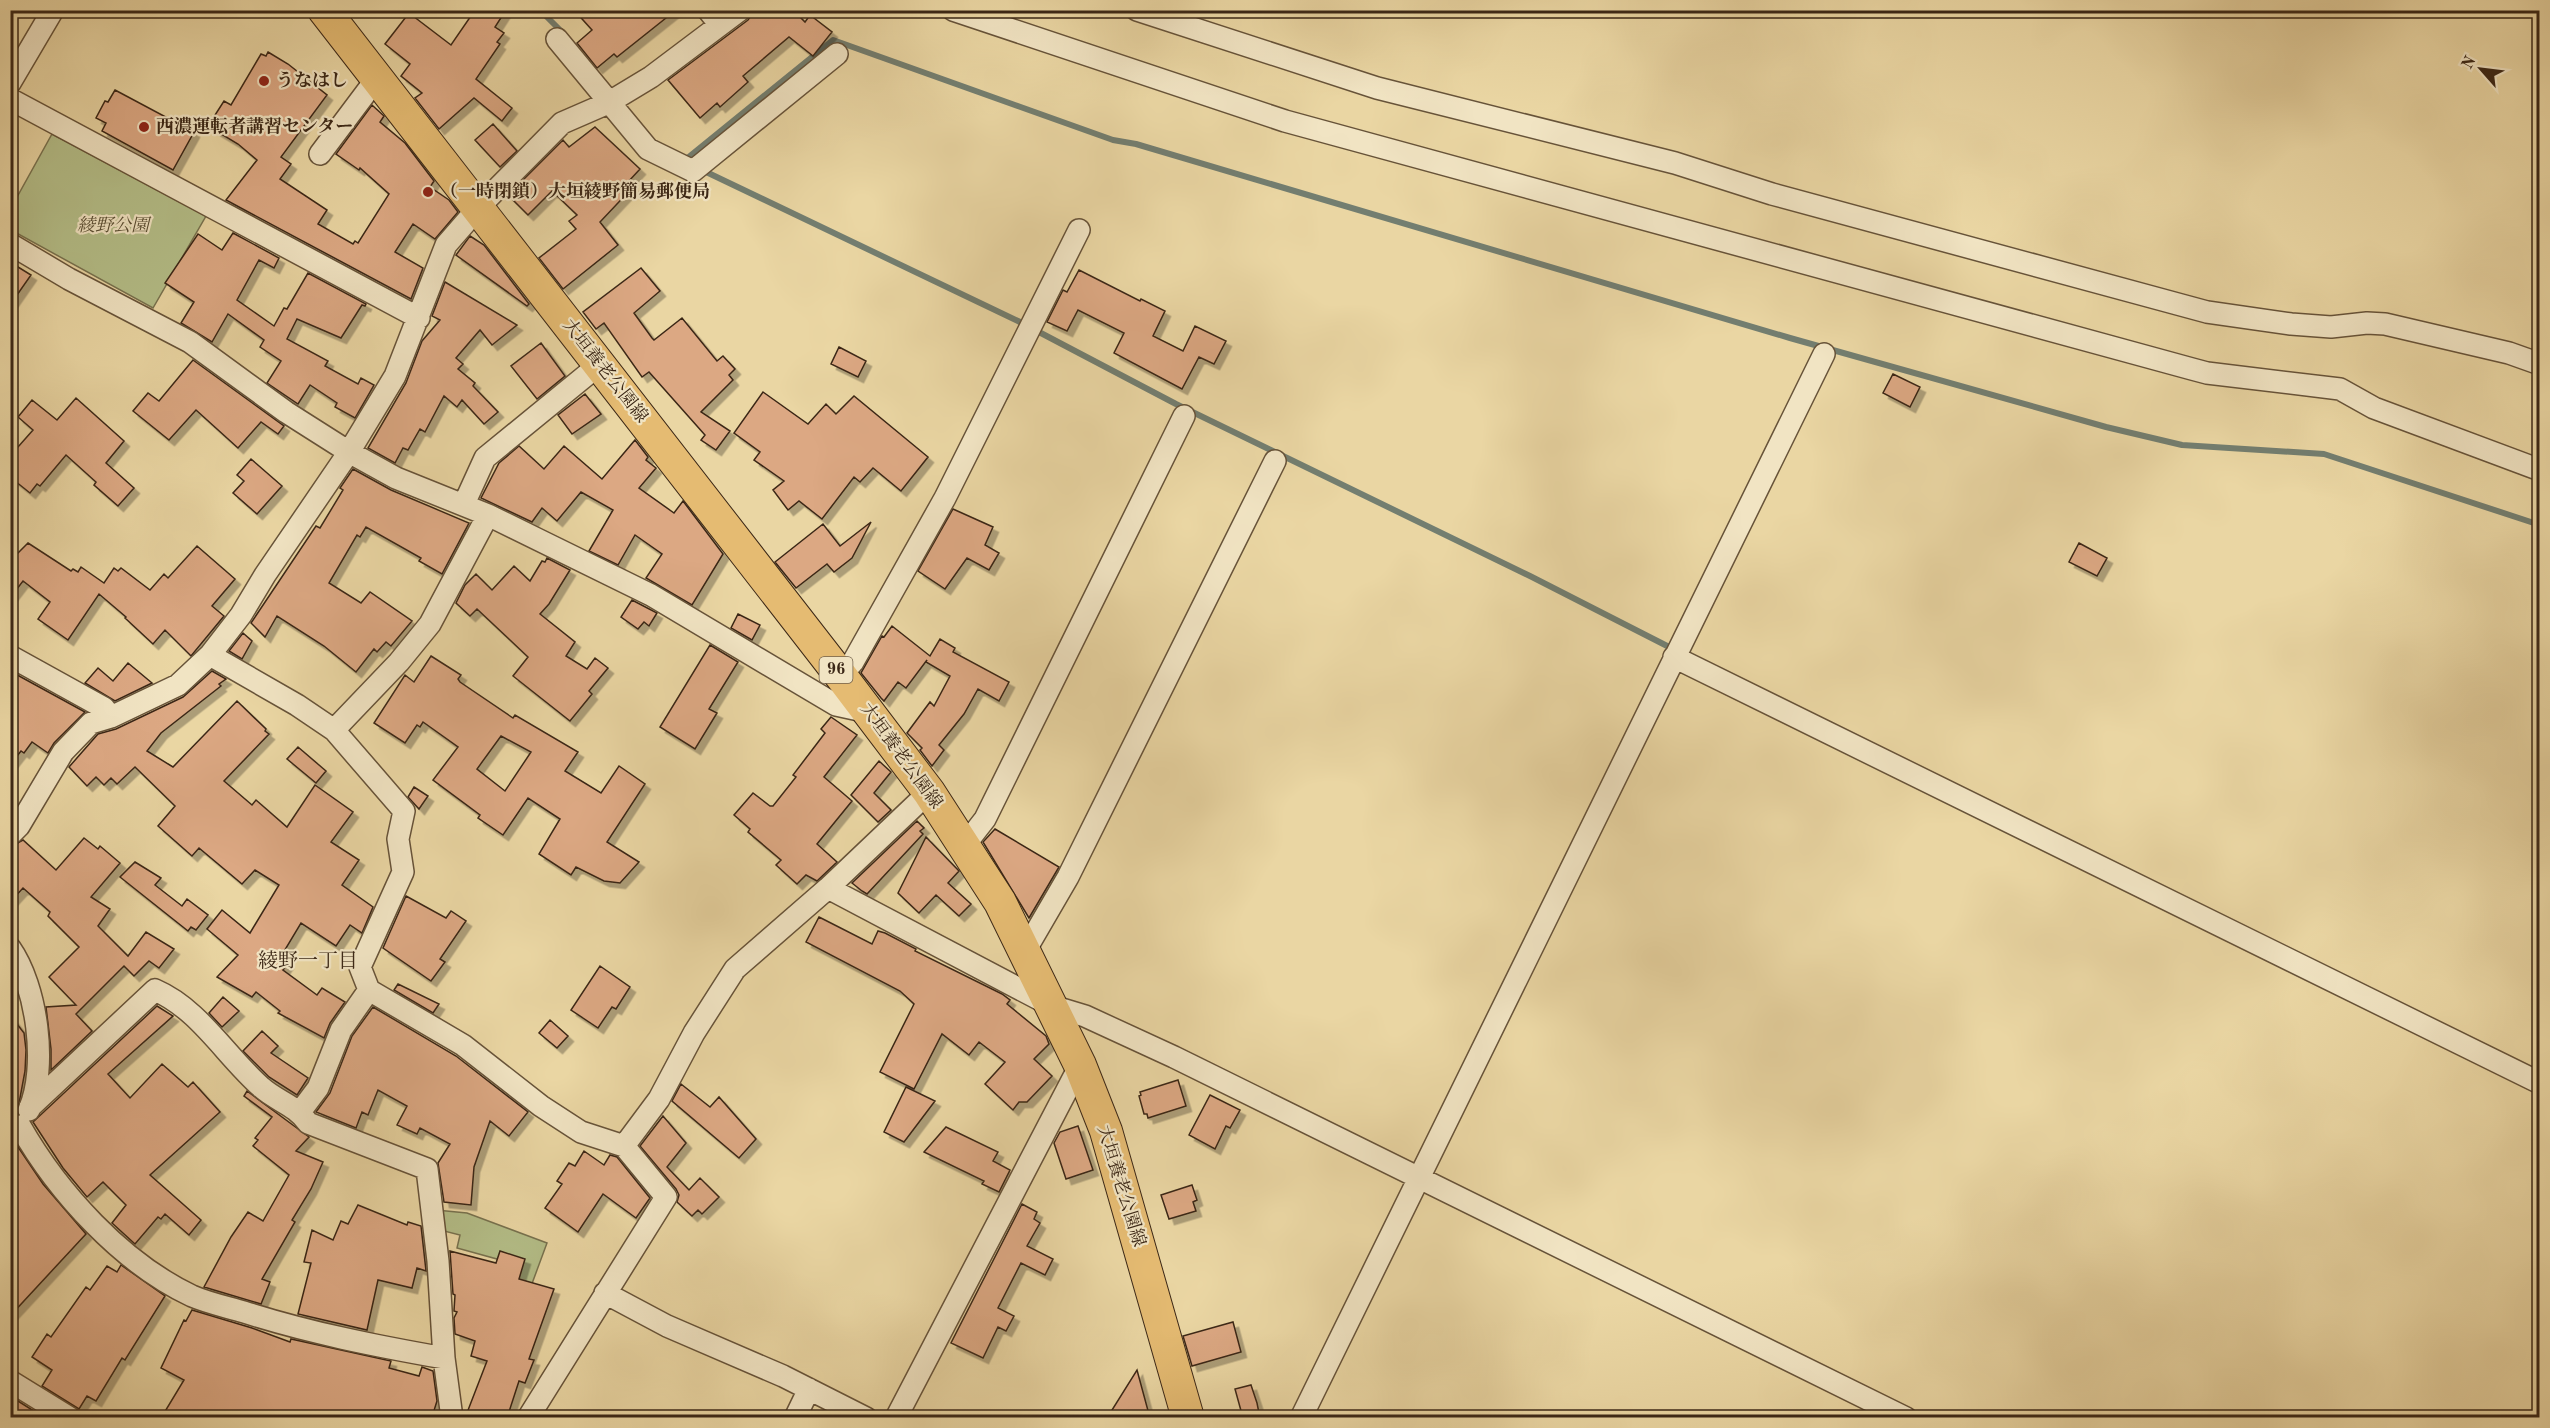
<svg xmlns="http://www.w3.org/2000/svg" width="2550" height="1428" font-family="'Old Standard TT','Noto Serif JP',serif">
	<style>
		.green { fill: #b4be88; stroke: #78724f; stroke-width: 1.5 }
		.lines { fill: none; stroke-linecap: round; stroke-linejoin: round }
		.stream { stroke: #737e70; stroke-width: 6 }
		.building { fill: #dca883; stroke: #3b2716; stroke-width: 1.5; fill-rule: evenodd; filter: url(#shadow) }
		.minor-casing { stroke: #675339; stroke-width: 24 }
		.primary-casing { stroke: #3b2716; stroke-width: 34 }
		.minor { stroke: #f1e4c3; stroke-width: 21 }
		.primary { stroke: #e5bb72; stroke-width: 32 }
		.poi-dot { fill: #8f2418; stroke: #f1e4c3; stroke-width: 2 }
		.labels { text-anchor: middle; dominant-baseline: central; stroke-width: 4.5; stroke-linejoin: round; paint-order: stroke }
		.shield { fill: #f1e4c3; stroke: #72604a; stroke-width: 1.5 }
		.shield-label { font-size: 16px; font-weight: bold; fill: #3b2716 }
		.poi-label { font-size: 18px; font-weight: bold; fill: #3b2716; stroke: #f1e4c3; text-anchor: start }
		.park-label { font-size: 18px; font-style: italic; fill: #594d32; stroke: #f1e4c3 }
		.street-label { font-size: 18px; fill: #3b2716; stroke: #f1e4c3 }
		.neighbourhood-label { font-size: 20px; fill: #3b2716; stroke: #f1e4c3 }
	</style>
	<defs>
		<filter id="shadow"><feDropShadow dx="5.5" dy="5.5" stdDeviation="0" flood-color="#0004"/></filter>
	</defs>
	<rect width="100%" height="100%" fill="#ead6a3"/>
	<filter id="stains"><feTurbulence type="fractalNoise" baseFrequency=".00333" numOctaves="4"/><feColorMatrix values="0 0 0 0 .2 0 0 0 0 .09 0 0 0 0 .02 0 0 0 .5 -.17"/></filter>
	<radialGradient id="worn" r=".72"><stop offset=".6" stop-color="#630" stop-opacity="0"/><stop offset="1" stop-color="#630" stop-opacity=".3"/></radialGradient>
	<path class="green" d="M 52,134 L 206,216 L 153,308 L 11,230 L 11,208 Z
		M 436,1210 L 467,1213 L 547,1243 L 530,1289 L 510,1282 L 515,1264 L 457,1248 L 460,1235 L 440,1230 Z"/>
	<g class="lines">
		<path class="stream" d="M 540,10 L 563,33
			M 685,160 L 833,40 L 1113,140 L 1136,144 L 1790,338 L 2106,427 L 2182,445 L 2324,454 L 2540,525
			M 702,170 L 1018,321 L 1176,404 L 1530,576 L 1675,650"/>
	</g>
	<path class="building" d="M 475,10 L 506,10 L 495,27 L 504,33 L 497,42 L 500,44 L 476,79 L 512,108 L 502,121 L 474,98 L 439,129 L 415,98 L 422,93 L 401,76 L 410,64 L 385,44 L 409,13 L 451,45 Z
		M 574,10 L 676,10 L 617,57 L 614,54 L 597,68 L 577,43 L 592,30 Z
		M 755,10 L 793,10 L 805,22 L 810,15 L 832,32 L 813,56 L 789,37 L 743,76 L 748,82 L 720,107 L 717,103 L 700,118 L 668,80 L 748,20 Z
		M 268,52 L 288,64 L 327,95 L 281,157 L 291,164 L 280,179 L 327,210 L 318,224 L 353,244 L 355,241 L 358,243 L 389,194 L 360,168 L 359,170 L 336,154 L 372,105 L 384,116 L 380,122 L 405,143 L 434,181 L 430,187 L 449,200 L 458,212 L 435,239 L 413,224 L 395,252 L 423,268 L 411,299 L 226,200 L 257,160 L 238,144 L 208,126 L 224,101 L 231,105 L 261,54 L 266,56 Z
		M 115,90 L 194,132 L 173,170 L 102,131 L 106,123 L 96,118 L 105,101 L 108,102 Z
		M 493,124 L 517,151 L 500,167 L 475,140 Z
		M 595,127 L 640,169 L 628,182 L 633,187 L 600,222 L 618,245 L 563,289 L 539,258 L 576,229 L 569,221 L 577,215 L 552,191 L 528,215 L 508,195 L 563,140 L 569,147 Z
		M 233,233 L 279,258 L 274,268 L 259,260 L 237,300 L 274,326 L 284,308 L 287,309 L 308,273 L 366,304 L 365,306 L 362,305 L 341,338 L 297,319 L 287,339 L 328,361 L 325,366 L 358,384 L 361,378 L 374,385 L 355,418 L 335,407 L 337,403 L 310,385 L 298,404 L 267,383 L 281,361 L 260,347 L 264,340 L 228,314 L 212,342 L 181,323 L 194,302 L 165,283 L 198,234 L 222,250 Z
		M 470,236 L 484,245 L 529,304 L 527,306 L 456,255 Z
		M 10,262 L 31,275 L 10,305 Z
		M 641,268 L 660,291 L 634,313 L 652,338 L 654,340 L 682,318 L 717,361 L 723,356 L 735,369 L 729,375 L 733,380 L 701,412 L 730,431 L 716,450 L 701,440 L 705,435 L 649,372 L 642,377 L 604,323 L 596,329 L 583,312 Z
		M 1079,270 L 1140,301 L 1141,299 L 1165,311 L 1153,336 L 1183,351 L 1195,326 L 1226,341 L 1214,364 L 1199,357 L 1182,389 L 1114,353 L 1124,333 L 1078,310 L 1067,331 L 1047,322 L 1063,290 L 1067,292 Z
		M 445,282 L 517,325 L 492,345 L 480,330 L 456,358 L 463,364 L 458,369 L 475,383 L 473,386 L 498,412 L 484,424 L 462,400 L 457,407 L 444,396 L 425,432 L 420,429 L 408,450 L 403,448 L 395,463 L 368,448 L 406,383 L 422,341 L 440,320 L 432,316 Z
		M 541,343 L 565,376 L 537,399 L 511,366 Z
		M 839,347 L 866,361 L 858,377 L 831,364 Z
		M 193,360 L 284,426 L 278,434 L 261,422 L 238,448 L 196,410 L 169,440 L 133,411 L 148,393 L 159,401 Z
		M 1893,374 L 1920,387 L 1910,407 L 1883,393 Z
		M 763,392 L 808,424 L 826,404 L 836,414 L 854,396 L 928,457 L 901,491 L 873,468 L 860,482 L 854,477 L 822,519 L 799,501 L 788,510 L 773,490 L 784,481 L 754,460 L 760,452 L 734,433 Z
		M 585,394 L 601,414 L 572,434 L 558,415 Z
		M 76,398 L 124,441 L 106,463 L 134,488 L 118,506 L 94,485 L 96,482 L 66,455 L 40,486 L 37,484 L 30,493 L 10,477 L 10,456 L 33,430 L 18,417 L 32,400 L 57,420 Z
		M 635,440 L 648,457 L 646,460 L 656,468 L 639,488 L 674,513 L 683,501 L 723,554 L 692,605 L 646,578 L 662,554 L 635,535 L 618,565 L 589,551 L 613,510 L 581,492 L 557,521 L 542,508 L 532,522 L 481,498 L 499,463 L 519,446 L 544,469 L 564,446 L 602,479 Z
		M 251,459 L 282,486 L 257,514 L 233,493 L 244,481 L 237,475 Z
		M 353,469 L 391,490 L 469,523 L 442,574 L 419,561 L 421,558 L 366,527 L 360,537 L 357,535 L 329,583 L 361,603 L 370,592 L 412,621 L 391,646 L 386,642 L 377,652 L 374,649 L 356,672 L 324,646 L 277,616 L 265,637 L 251,623 L 316,526 L 320,528 L 343,490 L 340,488 Z
		M 953,509 L 993,527 L 985,545 L 999,553 L 989,570 L 967,558 L 945,589 L 918,571 Z
		M 871,522 L 852,558 L 834,572 L 827,564 L 796,588 L 775,562 L 823,524 L 840,546 Z
		M 28,543 L 71,571 L 73,569 L 78,572 L 81,567 L 104,583 L 114,568 L 118,571 L 121,568 L 150,590 L 164,574 L 168,578 L 197,546 L 235,579 L 212,606 L 224,616 L 191,656 L 165,630 L 153,644 L 125,618 L 126,617 L 99,594 L 68,640 L 38,619 L 50,602 L 23,581 L 10,598 L 10,561 Z
		M 2079,543 L 2107,558 L 2097,576 L 2069,562 Z
		M 547,558 L 570,570 L 549,604 L 540,614 L 575,642 L 566,656 L 587,669 L 595,658 L 608,668 L 589,691 L 592,694 L 570,721 L 513,676 L 528,657 L 477,609 L 470,616 L 456,603 L 465,585 L 476,574 L 492,590 L 514,566 L 530,581 L 542,561 L 545,562 Z
		M 632,600 L 657,613 L 649,626 L 644,622 L 638,629 L 621,617 Z
		M 738,614 L 760,625 L 752,640 L 731,628 Z
		M 892,626 L 930,656 L 940,639 L 955,648 L 953,652 L 1009,682 L 999,701 L 978,689 L 964,714 L 939,745 L 944,750 L 932,766 L 920,750 L 922,748 L 907,733 L 930,702 L 934,706 L 950,676 L 926,662 L 927,660 L 906,688 L 898,682 L 884,701 L 881,698 L 861,673 L 882,636 L 884,637 Z
		M 243,633 L 252,641 L 242,659 L 229,651 Z
		M 710,645 L 738,662 L 709,709 L 717,713 L 695,749 L 660,727 Z
		M 431,656 L 461,675 L 458,679 L 460,682 L 513,718 L 515,715 L 578,752 L 565,771 L 601,793 L 619,766 L 645,784 L 607,842 L 639,862 L 620,883 L 604,881 L 576,867 L 571,875 L 539,854 L 560,819 L 528,798 L 503,835 L 478,818 L 480,815 L 433,780 L 458,747 L 423,722 L 420,727 L 417,725 L 405,743 L 374,723 L 405,675 L 414,682 ZM 501,736 L 531,752 L 505,791 L 477,769 Z
		M 128,663 L 152,683 L 115,701 L 85,683 L 98,668 L 113,681 Z
		M 10,671 L 85,712 L 54,743 L 48,753 L 32,742 L 24,753 L 21,751 L 10,765 Z
		M 212,671 L 226,679 L 219,684 L 221,686 L 161,733 L 147,751 L 173,767 L 237,701 L 266,729 L 265,731 L 269,734 L 224,781 L 252,805 L 256,800 L 287,827 L 315,785 L 353,812 L 331,842 L 359,860 L 342,885 L 373,907 L 362,933 L 350,925 L 336,946 L 301,923 L 280,958 L 288,963 L 283,970 L 317,995 L 322,988 L 345,1002 L 330,1023 L 324,1038 L 278,1013 L 280,1011 L 256,992 L 252,997 L 217,977 L 238,955 L 207,929 L 222,910 L 250,933 L 279,885 L 255,870 L 242,884 L 199,848 L 192,856 L 158,826 L 175,806 L 135,767 L 117,784 L 111,778 L 104,785 L 96,777 L 87,786 L 69,767 L 98,734 L 116,729 L 183,697 Z
		M 831,717 L 857,735 L 824,777 L 852,801 L 817,844 L 837,862 L 817,881 L 806,875 L 797,884 L 776,865 L 781,860 L 748,832 L 750,829 L 734,815 L 753,793 L 770,806 L 773,806 L 796,777 L 793,775 L 825,733 L 821,729 Z
		M 298,747 L 326,771 L 316,783 L 287,759 Z
		M 879,761 L 891,772 L 874,793 L 891,810 L 878,822 L 851,795 Z
		M 414,787 L 428,796 L 419,809 L 408,797 Z
		M 917,821 L 924,828 L 920,831 L 923,834 L 867,894 L 862,891 L 852,883 Z
		M 995,829 L 1059,867 L 1029,918 L 983,842 Z
		M 926,837 L 959,871 L 948,883 L 971,904 L 959,916 L 936,895 L 919,913 L 898,893 Z
		M 84,838 L 98,849 L 100,846 L 120,863 L 91,897 L 110,909 L 98,926 L 128,956 L 146,932 L 174,949 L 159,968 L 149,961 L 134,976 L 124,966 L 76,1014 L 92,1031 L 51,1070 L 51,1049 L 46,1007 L 76,1005 L 49,977 L 79,947 L 48,916 L 50,912 L 23,888 L 10,902 L 10,847 L 23,840 L 56,870 Z
		M 135,862 L 161,878 L 155,885 L 182,906 L 187,899 L 208,915 L 196,930 L 191,927 L 188,931 L 120,877 Z
		M 406,896 L 446,918 L 451,911 L 466,921 L 440,959 L 445,962 L 431,981 L 383,948 Z
		M 819,917 L 872,944 L 878,931 L 885,933 L 916,949 L 915,951 L 1002,994 L 1010,1000 L 1007,1004 L 1046,1036 L 1049,1044 L 1034,1059 L 1052,1076 L 1027,1102 L 1019,1102 L 1013,1110 L 985,1084 L 1005,1062 L 979,1042 L 969,1055 L 942,1034 L 914,1089 L 880,1072 L 914,1004 L 900,991 L 806,942 Z
		M 600,966 L 630,987 L 616,1009 L 612,1007 L 598,1028 L 571,1010 Z
		M 398,984 L 439,1004 L 433,1013 L 394,990 Z
		M 223,997 L 239,1011 L 222,1027 L 209,1013 Z
		M 157,1006 L 173,1016 L 108,1074 L 130,1098 L 162,1064 L 188,1087 L 193,1082 L 220,1112 L 150,1175 L 201,1220 L 189,1235 L 165,1214 L 161,1219 L 158,1217 L 135,1244 L 112,1223 L 126,1205 L 103,1182 L 87,1197 L 63,1168 L 33,1122 Z
		M 373,1007 L 456,1056 L 528,1112 L 509,1136 L 490,1121 L 474,1167 L 471,1205 L 444,1202 L 438,1163 L 450,1144 L 420,1128 L 417,1134 L 397,1125 L 407,1106 L 378,1090 L 368,1115 L 362,1112 L 356,1128 L 316,1112 L 330,1093 L 352,1036 Z
		M 10,1015 L 24,1033 L 26,1050 L 25,1071 L 17,1114 L 10,1118 Z
		M 550,1020 L 568,1036 L 557,1048 L 539,1033 Z
		M 262,1031 L 278,1046 L 271,1053 L 308,1078 L 297,1095 L 269,1077 L 243,1051 Z
		M 1178,1080 L 1186,1106 L 1148,1118 L 1147,1114 L 1144,1114 L 1139,1096 L 1141,1095 L 1140,1092 Z
		M 681,1084 L 710,1107 L 719,1097 L 756,1139 L 739,1158 L 672,1101 Z
		M 906,1087 L 935,1101 L 904,1142 L 884,1132 Z
		M 247,1091 L 309,1137 L 296,1151 L 323,1162 L 311,1189 L 292,1220 L 295,1222 L 262,1279 L 270,1282 L 261,1304 L 204,1287 L 231,1237 L 248,1212 L 263,1221 L 289,1175 L 253,1146 L 258,1140 L 255,1138 L 272,1117 L 244,1096 Z
		M 1210,1095 L 1240,1110 L 1230,1128 L 1226,1126 L 1215,1149 L 1189,1135 Z
		M 663,1116 L 686,1143 L 667,1167 L 689,1190 L 700,1178 L 719,1197 L 702,1214 L 698,1210 L 692,1216 L 677,1202 L 679,1195 L 676,1189 L 640,1146 Z
		M 1078,1126 L 1093,1170 L 1066,1179 L 1054,1143 L 1060,1132 Z
		M 946,1127 L 998,1152 L 993,1161 L 1010,1170 L 999,1192 L 982,1184 L 984,1181 L 924,1152 Z
		M 10,1135 L 43,1184 L 86,1234 L 10,1316 Z
		M 584,1151 L 604,1165 L 610,1155 L 617,1157 L 650,1198 L 636,1218 L 603,1194 L 578,1232 L 545,1208 L 562,1184 L 557,1181 L 569,1163 L 575,1166 Z
		M 1192,1185 L 1197,1200 L 1193,1202 L 1196,1211 L 1169,1219 L 1161,1195 Z
		M 1022,1204 L 1037,1212 L 1034,1219 L 1040,1223 L 1027,1246 L 1053,1259 L 1045,1275 L 1021,1263 L 998,1308 L 1014,1316 L 1006,1331 L 998,1327 L 983,1358 L 951,1343 Z
		M 358,1205 L 407,1225 L 408,1222 L 421,1226 L 426,1271 L 417,1268 L 412,1288 L 378,1280 L 367,1330 L 298,1314 L 311,1263 L 304,1262 L 312,1230 L 333,1240 L 341,1221 L 348,1224 Z
		M 450,1251 L 496,1263 L 500,1251 L 525,1259 L 519,1279 L 554,1289 L 529,1359 L 534,1360 L 525,1383 L 519,1381 L 507,1418 L 465,1418 L 487,1361 L 471,1356 L 475,1341 L 455,1334 L 454,1318 L 457,1312 L 454,1311 L 455,1295 L 453,1294 Z
		M 121,1265 L 165,1296 L 125,1360 L 122,1358 L 96,1401 L 87,1396 L 79,1409 L 42,1386 L 52,1370 L 32,1357 L 47,1334 L 51,1337 L 86,1287 L 90,1290 L 107,1266 L 117,1272 Z
		M 192,1310 L 252,1328 L 290,1342 L 291,1339 L 391,1361 L 389,1368 L 419,1376 L 422,1367 L 433,1371 L 437,1401 L 432,1417 L 420,1413 L 419,1418 L 161,1418 L 184,1380 L 161,1368 L 184,1320 L 186,1321 Z
		M 1233,1322 L 1241,1352 L 1192,1366 L 1183,1336 Z
		M 1137,1370 L 1150,1418 L 1107,1418 Z
		M 1251,1385 L 1257,1403 L 1260,1418 L 1243,1418 L 1235,1389 Z
		M 10,1396 L 45,1418 L 10,1418 Z"/>
	<g class="lines">
		<defs>
			<path id="minor" d="M 708,10 L 720,25
				M 953,10 L 1285,121 L 2192,369 L 2207,373 L 2340,389 L 2374,408 L 2540,470
				M 1137,10 L 1377,88 L 1675,163 L 1772,194 L 2207,312 L 2291,324 L 2331,327 L 2367,323 L 2385,324 L 2509,353 L 2540,364
				M 557,39 L 648,149 L 693,171 L 837,54
				M 10,83 L 53,10
				M 10,99 L 419,318
				M 320,154 L 377,78
				M 10,244 L 69,279 L 190,342 L 286,412 L 349,452 L 396,478 L 488,515 L 651,595 L 836,705 L 868,712
				M 464,504 L 485,458 L 600,364
				M 210,655 L 297,705 L 334,730 L 404,811 L 398,839 L 403,872 L 360,967 L 369,990 L 463,1045 L 541,1106 L 581,1132 L 624,1146 L 666,1197 L 528,1418
				M 10,656 L 104,708 L 111,717
				M 1674,657 L 2540,1083
				M 841,676 L 853,662 L 945,498 L 1079,230
				M 334,730 L 399,662 L 430,624 L 488,515
				M 10,835 L 19,826 L 63,752 L 91,723 L 111,717 L 178,685 L 210,655 L 241,615 L 265,575 L 349,452 L 395,376 L 446,245 L 479,207 L 562,123 L 608,103 L 651,77 L 740,10
				M 964,846 L 985,819 L 1184,416
				M 828,888 L 1052,1006 L 1085,1016 L 1174,1057 L 1906,1418
				M 10,948 C 37,986 48,1067 29,1110
				M 1025,951 L 1068,877 L 1275,461
				M 30,1107 L 155,990 C 199,1009 225,1055 261,1087 C 276,1101 296,1105 308,1123 L 427,1169 L 438,1261 L 444,1358 L 452,1418
				M 300,1112 L 318,1088 L 341,1030 L 369,990
				M 20,1126 C 58,1193 122,1263 192,1296 C 208,1303 227,1307 244,1312 C 310,1333 376,1346 444,1358
				M 624,1146 L 659,1099 L 694,1033 L 735,969 L 828,888 L 929,792
				M 605,1293 L 667,1326 L 783,1376 L 866,1418
				M 10,1381 L 70,1418
				M 795,1418 L 809,1389
				M 896,1418 L 1080,1065
				M 1301,1418 L 1824,354"/>
			<path id="primary" d="M 324,10 L 841,676 L 929,792 L 1000,902 L 1080,1065 L 1106,1131 L 1188,1418"/>
		</defs>
		<use href="#minor" class="minor-casing"/>
		<use href="#primary" class="primary-casing"/>
		<use href="#minor" class="minor"/>
		<use href="#primary" class="primary"/>
	</g>
	<g class="poi-dot">
		<circle cx="264" cy="81" r="6"/>
		<circle cx="144" cy="127" r="6"/>
		<circle cx="428" cy="192" r="6"/>
	</g>
	<g class="labels">
		<rect class="shield" x="819.5" y="657" width="33" height="26" rx="4.5"/>
		<g class="shield-label">
			<text x="836" y="670">96</text>
		</g>
		<g class="poi-label">
			<text x="276" y="81">うなはし</text>
			<text x="156" y="127">西濃運転者講習センター</text>
			<text x="440" y="192">（一時閉鎖）大垣綾野簡易郵便局</text>
		</g>
		<g class="park-label">
			<text x="113" y="226">綾野公園</text>
		</g>
		<g class="street-label">
			<text transform="translate(605 371) rotate(52)">大垣養老公園線</text>
			<text transform="translate(901 756) rotate(54)">大垣養老公園線</text>
			<text transform="translate(1121 1186) rotate(73)">大垣養老公園線</text>
		</g>
		<g class="neighbourhood-label">
			<text x="308" y="962">綾野一丁目</text>
		</g>
	</g>
	<rect width="2550" height="1428" fill="none" stroke="#ead6a3" stroke-width="36"/>
	<rect x="12" y="12" width="2526" height="1404" fill="none" stroke="#3b2716" stroke-width="3"/>
	<rect x="18" y="18" width="2514" height="1392" fill="none" stroke="#3b2716" stroke-width="1.5"/>
	<g transform="translate(2481 69) rotate(298)" stroke="#f1e4c3" stroke-width="4.5" paint-order="stroke">
	<path d="M0-4.5L10 22L0 15L-10 22Z" fill="#3b2716"/>
	<text y="-9" font-size="16" font-weight="bold" text-anchor="middle" fill="#3b2716">N</text>
	</g>
	<rect width="100%" height="100%" filter="url(#stains)"/>
	<rect width="100%" height="100%" fill="url(#worn)"/>
</svg>
